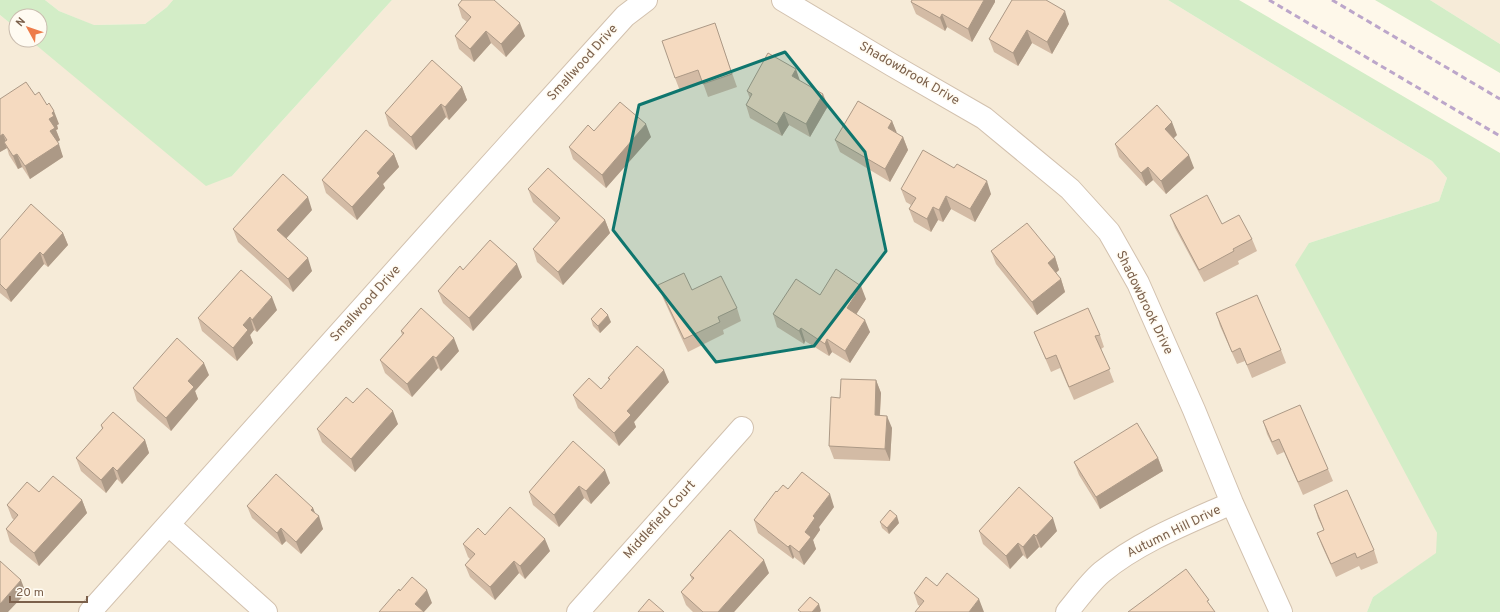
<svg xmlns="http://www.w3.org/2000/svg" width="1500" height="612" font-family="Overpass,sans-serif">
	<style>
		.residential { fill: #f6ebd8 }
		.green { fill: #d3edc7 }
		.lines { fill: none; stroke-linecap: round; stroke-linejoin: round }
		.street-casing { stroke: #d2c1ae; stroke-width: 24 }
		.street { stroke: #fff; stroke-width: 22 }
		.rail { stroke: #bca6ca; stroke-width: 3; stroke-dasharray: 6 4; stroke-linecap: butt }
		.wall { fill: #d3bba5 }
		.shaded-wall { fill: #ac9986 }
		.building { fill: #f5dac0; stroke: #ac9986 }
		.marked { fill: #0f766e; fill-opacity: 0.2; stroke: #0f766e; stroke-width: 3; stroke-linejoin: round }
		.labels { text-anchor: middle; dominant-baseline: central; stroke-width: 3; stroke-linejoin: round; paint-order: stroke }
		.street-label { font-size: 13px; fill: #7b604b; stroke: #fffbf2 }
	</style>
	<rect width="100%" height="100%" fill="#fef8ea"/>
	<path class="residential" d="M 45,0 L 173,0 L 167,7 L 145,24 L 93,25 L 59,11 Z
		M 392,0 L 1168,0 L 1432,161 L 1447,178 L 1439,201 L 1309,243 L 1437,533 L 1437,553 L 1373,597 L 1367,612 L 0,612 L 0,15 L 16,28 L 16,40 L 30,40 L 232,176 Z
		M 1430,0 L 1500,0 L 1500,44 Z"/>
	<path class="green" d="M 0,0 L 45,0 L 59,11 L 94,25 L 145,24 L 167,7 L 173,0 L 392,0 L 232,176 L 206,186 L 30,40 L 40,40 L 40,16 L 16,16 L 16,28 L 0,15 Z
		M 1168,0 L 1239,0 L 1500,153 L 1500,612 L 1367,612 L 1373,597 L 1436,553 L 1437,533 L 1295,265 L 1309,243 L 1439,201 L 1447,178 L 1432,161 Z
		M 1375,0 L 1430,0 L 1500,44 L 1500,73 Z"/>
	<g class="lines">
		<defs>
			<path id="street" d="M 783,0 L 892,65 L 984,118 L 1070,189 L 1109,232 L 1138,283 L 1194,410 L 1232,503 L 1281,612
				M 169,525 L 266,612
				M 90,612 L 447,213 L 625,16 L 646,0
				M 578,612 L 742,428
				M 1067,612 C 1078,599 1089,583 1102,572 C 1140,541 1187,523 1232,503"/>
		</defs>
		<use href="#street" class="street-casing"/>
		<use href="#street" class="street"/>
		<path class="rail" d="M 1269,0 L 1500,136
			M 1332,0 L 1500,99"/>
	</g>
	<path class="wall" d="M 912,0 L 995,0 L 995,2 L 972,42 L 947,27 L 945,31 L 916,14 L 911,2 Z
		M 1012,0 L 1069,24 L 1052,54 L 1032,43 L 1018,66 L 994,52 L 989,39 Z
		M 458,5 L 525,36 L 506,57 L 491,43 L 474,62 L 459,49 L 455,36 L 467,22 L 462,18 Z
		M 719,36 L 737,87 L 708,97 L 703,83 L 680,91 L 675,78 Z
		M 800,81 L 828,106 L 810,137 L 789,125 L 782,136 L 750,118 L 746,105 L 750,99 L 747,91 Z
		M 462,87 L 467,100 L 449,120 L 446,117 L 416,150 L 389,126 L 385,113 Z
		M 0,99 L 59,124 L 57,125 L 58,129 L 56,130 L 60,140 L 57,142 L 63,157 L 30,179 L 22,167 L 18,169 L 9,155 L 7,148 L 0,152 Z
		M 892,121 L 896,133 L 903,137 L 908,150 L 890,182 L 840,152 L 835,140 Z
		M 594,131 L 651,137 L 606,188 L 573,159 L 569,147 Z
		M 1177,135 L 1173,138 L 1194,168 L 1166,194 L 1153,180 L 1146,186 L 1119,157 L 1115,144 Z
		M 394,154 L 399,167 L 383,184 L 385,188 L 357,220 L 326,193 L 322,180 Z
		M 528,189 L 605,220 L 610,233 L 563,285 L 537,262 L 533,249 L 556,223 L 533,202 Z
		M 901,189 L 991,194 L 975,222 L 951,209 L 943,222 L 938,220 L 931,232 L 914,222 L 909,209 L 911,205 L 906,202 Z
		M 312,210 L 286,239 L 312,271 L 293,292 L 238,242 L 233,229 Z
		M 1170,215 L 1222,224 L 1252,239 L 1257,251 L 1238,261 L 1239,264 L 1204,282 L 1175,228 Z
		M 63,233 L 68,245 L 48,267 L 44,264 L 11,302 L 0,293 L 0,240 Z
		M 991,251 L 1055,257 L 1059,270 L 1056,273 L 1061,279 L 1065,292 L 1037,315 L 996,264 Z
		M 463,270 L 522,277 L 473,331 L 443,303 L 438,291 Z
		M 658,285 L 737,308 L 741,321 L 723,330 L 724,334 L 688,352 L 663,298 Z
		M 820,295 L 866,299 L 856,314 L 870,332 L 850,363 L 832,352 L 829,356 L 805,341 L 804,344 L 777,327 L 773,314 Z
		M 277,310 L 257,332 L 254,330 L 250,335 L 253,343 L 237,361 L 202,331 L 198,318 Z
		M 1216,313 L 1281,350 L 1286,363 L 1252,378 L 1245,361 L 1237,364 L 1220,326 Z
		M 591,319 L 611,322 L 600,333 L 593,326 Z
		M 401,331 L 459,351 L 441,371 L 438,368 L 412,397 L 385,373 L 380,360 L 402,335 Z
		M 1034,332 L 1100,335 L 1104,347 L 1101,349 L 1114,382 L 1074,400 L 1060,368 L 1051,372 Z
		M 209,375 L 195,391 L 198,399 L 171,431 L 137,401 L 133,388 Z
		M 608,378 L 669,382 L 634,422 L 636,427 L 619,446 L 578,408 L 573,395 L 601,389 L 609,380 Z
		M 876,380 L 881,393 L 880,415 L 892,428 L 890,461 L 834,459 L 829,446 L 840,398 Z
		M 353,403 L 398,424 L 355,472 L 322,442 L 317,429 Z
		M 1263,421 L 1328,469 L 1333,481 L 1303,495 L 1284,452 L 1277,455 L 1267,434 Z
		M 101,425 L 145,440 L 149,453 L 122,484 L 117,479 L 106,493 L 81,471 L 76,458 L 102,429 Z
		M 1158,458 L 1163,471 L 1100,509 L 1079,475 L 1074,462 Z
		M 610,483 L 591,504 L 584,498 L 559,527 L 533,505 L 529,492 Z
		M 788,489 L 834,507 L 819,527 L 820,530 L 813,540 L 816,549 L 804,565 L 794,557 L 793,559 L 758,533 L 754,520 L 777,492 Z
		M 39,492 L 82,500 L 87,513 L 39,566 L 10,542 L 6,529 L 14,520 L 12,518 L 7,505 Z
		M 1314,505 L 1374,550 L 1378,563 L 1361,570 L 1359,566 L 1336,577 L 1322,546 L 1317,533 L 1324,530 L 1318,518 Z
		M 247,506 L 313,508 L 315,513 L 323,529 L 301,554 L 286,541 L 282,545 L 252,518 Z
		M 880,522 L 899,523 L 889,534 L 882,528 Z
		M 979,531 L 1057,531 L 1041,548 L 1039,547 L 1027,559 L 1023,555 L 1010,569 L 983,544 Z
		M 485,535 L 550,551 L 525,579 L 519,573 L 495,600 L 470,577 L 465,565 L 470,559 L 468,557 L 463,544 Z
		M 769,573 L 734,612 L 693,612 L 686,605 L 681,592 L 692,580 L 690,575 Z
		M 937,586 L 984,612 L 920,606 L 918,605 L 914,593 Z"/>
	<path class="shaded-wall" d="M 984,0 L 995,0 L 995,2 L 972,42 L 968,29 Z
		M 1065,11 L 1069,24 L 1052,54 L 1047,42 Z
		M 942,14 L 947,27 L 945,31 L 940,18 Z
		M 520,23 L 525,36 L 506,57 L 501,44 Z
		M 1027,30 L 1032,43 L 1018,66 L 1013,53 Z
		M 486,31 L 491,43 L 474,62 L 470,49 Z
		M 796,69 L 800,81 L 792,76 Z
		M 462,87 L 467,100 L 449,120 L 445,107 Z
		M 823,94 L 828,106 L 810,137 L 806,124 Z
		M 441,104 L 446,117 L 416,150 L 411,137 Z
		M 54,111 L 59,124 L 57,125 L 58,129 L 56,130 L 60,140 L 55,144 L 50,131 L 49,119 L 52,113 Z
		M 784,112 L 789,125 L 782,136 L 777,124 Z
		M 892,121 L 897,133 L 888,128 Z
		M 1172,122 L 1177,135 L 1170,142 L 1165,129 Z
		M 646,124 L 651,137 L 606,188 L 602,175 Z
		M 3,134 L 8,147 L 4,142 L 7,148 L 0,152 L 0,136 Z
		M 903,137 L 908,150 L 890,182 L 885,169 Z
		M 59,144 L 63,157 L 30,179 L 25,166 Z
		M 17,154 L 22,167 L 18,169 L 13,156 Z
		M 394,154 L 399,167 L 383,184 L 385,188 L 357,220 L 352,207 L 377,173 Z
		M 1189,155 L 1194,168 L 1166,194 L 1161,181 Z
		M 1148,167 L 1153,180 L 1146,186 L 1141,173 Z
		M 987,181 L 991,194 L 975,222 L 970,209 Z
		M 946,196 L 951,209 L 943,222 L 939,210 Z
		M 308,197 L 312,210 L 282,243 L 277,230 Z
		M 933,207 L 938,220 L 931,232 L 927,219 Z
		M 605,220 L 610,233 L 563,285 L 558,272 Z
		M 63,233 L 68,245 L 48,267 L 43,255 Z
		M 40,252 L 44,264 L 11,302 L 6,290 Z
		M 1055,257 L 1059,270 L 1052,276 L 1048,263 Z
		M 308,258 L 312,271 L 293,292 L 288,279 Z
		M 517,264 L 522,277 L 473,331 L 469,318 Z
		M 1061,279 L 1065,292 L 1037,315 L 1032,302 Z
		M 861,286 L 866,299 L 852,321 L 847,308 Z
		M 272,297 L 277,310 L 257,332 L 252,320 Z
		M 608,315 L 611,322 L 600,333 L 598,326 Z
		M 250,317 L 254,330 L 250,335 L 253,343 L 237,361 L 233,348 L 243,325 Z
		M 865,320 L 870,332 L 850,363 L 845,351 Z
		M 801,328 L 805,341 L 804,344 L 799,331 Z
		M 454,338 L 459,351 L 441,371 L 436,358 Z
		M 827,339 L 832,352 L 829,356 L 825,344 Z
		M 433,356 L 438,368 L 412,397 L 407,384 Z
		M 204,363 L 209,375 L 195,391 L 198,399 L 171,431 L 166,418 L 188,381 Z
		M 664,370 L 669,382 L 634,422 L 636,427 L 619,446 L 614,433 L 627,411 Z
		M 876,380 L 881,393 L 879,428 L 875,415 Z
		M 393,411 L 398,424 L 355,472 L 351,459 Z
		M 887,416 L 892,428 L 890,461 L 885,449 Z
		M 145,440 L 149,453 L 122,484 L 117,471 Z
		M 1158,458 L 1163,471 L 1100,509 L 1096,497 Z
		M 113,467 L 117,479 L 106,493 L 101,480 Z
		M 605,470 L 610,483 L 591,504 L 586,491 Z
		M 579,486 L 584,498 L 559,527 L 554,515 Z
		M 830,494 L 834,507 L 819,527 L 820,530 L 813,540 L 816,549 L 804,565 L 799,552 L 805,532 L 813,516 Z
		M 82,500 L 87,513 L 39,566 L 34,553 Z
		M 313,508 L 317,518 L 319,516 L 323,529 L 301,554 L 296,542 L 311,510 Z
		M 897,516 L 899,523 L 889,534 L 887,528 Z
		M 1053,518 L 1057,531 L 1041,548 L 1036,536 Z
		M 281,528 L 286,541 L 282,545 L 277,533 Z
		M 1034,534 L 1039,547 L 1027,559 L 1023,547 Z
		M 545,539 L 550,551 L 525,579 L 520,566 Z
		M 1018,543 L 1023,555 L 1010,569 L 1006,556 Z
		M 790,545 L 794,557 L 793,559 L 788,547 Z
		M 764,560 L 769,573 L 734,612 L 718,612 Z
		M 514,561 L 519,573 L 495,600 L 490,587 Z
		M 21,580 L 26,593 L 8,612 L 0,612 L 0,604 Z
		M 427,590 L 432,603 L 424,612 L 418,612 L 415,604 Z
		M 979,599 L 984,612 L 969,612 Z
		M 819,604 L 821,611 L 820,612 L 812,612 Z"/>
	<path class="building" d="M 462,0 L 494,0 L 520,23 L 501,44 L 486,31 L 470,49 L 455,36 L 471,17 L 458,5 Z
		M 912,0 L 984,0 L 968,29 L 942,14 L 940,18 L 911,2 Z
		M 1012,0 L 1046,0 L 1065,11 L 1047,42 L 1027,30 L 1013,53 L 989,39 Z
		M 715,23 L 732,74 L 703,84 L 698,70 L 675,78 L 662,41 Z
		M 768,53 L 796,69 L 792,76 L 823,94 L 806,124 L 784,112 L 777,124 L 746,105 L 752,94 L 747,91 Z
		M 432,60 L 462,87 L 445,107 L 441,104 L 411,137 L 385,113 Z
		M 26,82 L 35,95 L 39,92 L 47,105 L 49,103 L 54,111 L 52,113 L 54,116 L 49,119 L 55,128 L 50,131 L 59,144 L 25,166 L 17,154 L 13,156 L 4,142 L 7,140 L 3,134 L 0,136 L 0,99 Z
		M 858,101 L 892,121 L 888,128 L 903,137 L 885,169 L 835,140 Z
		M 620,102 L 646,124 L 602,175 L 569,147 L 588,125 L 594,131 Z
		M 1157,105 L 1172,122 L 1165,129 L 1189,155 L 1161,181 L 1148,167 L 1141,173 L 1115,144 Z
		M 366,130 L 394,154 L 377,173 L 380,176 L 352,207 L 322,180 Z
		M 923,150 L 954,168 L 957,164 L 987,181 L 970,209 L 946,196 L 939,210 L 933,207 L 927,219 L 909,209 L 916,198 L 901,189 Z
		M 548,168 L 605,220 L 558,272 L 533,249 L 560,218 L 528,189 Z
		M 283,174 L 308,197 L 277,230 L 308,258 L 288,279 L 233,229 Z
		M 1207,195 L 1222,224 L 1239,215 L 1252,239 L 1233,249 L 1234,251 L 1199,270 L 1170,215 Z
		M 31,204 L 63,233 L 43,255 L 40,252 L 6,290 L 0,284 L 0,240 Z
		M 1027,223 L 1055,257 L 1048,263 L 1061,279 L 1032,302 L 991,251 Z
		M 490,240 L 517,264 L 469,318 L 438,291 L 460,266 L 463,270 Z
		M 836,269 L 861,286 L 847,308 L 865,320 L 845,351 L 827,339 L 825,344 L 801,328 L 799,331 L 773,314 L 796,279 L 820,295 Z
		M 241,270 L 272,297 L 252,320 L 250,317 L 243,325 L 248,330 L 233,348 L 198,318 Z
		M 684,273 L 692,290 L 721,276 L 737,308 L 718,317 L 720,322 L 684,339 L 658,285 Z
		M 1257,295 L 1281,350 L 1247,365 L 1240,348 L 1232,352 L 1216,313 Z
		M 421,308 L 454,338 L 436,358 L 433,356 L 407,384 L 380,360 L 404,333 L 401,331 Z
		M 601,308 L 608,315 L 598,326 L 591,319 Z
		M 1088,308 L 1100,335 L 1095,336 L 1110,369 L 1069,387 L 1056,355 L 1046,359 L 1034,332 Z
		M 177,338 L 204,363 L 188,381 L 194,387 L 166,418 L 133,388 Z
		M 637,346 L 664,370 L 627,411 L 631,415 L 614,433 L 573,395 L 589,378 L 601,389 L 610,379 L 608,378 Z
		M 841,379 L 876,380 L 875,415 L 887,416 L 885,449 L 829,446 L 831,397 L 840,398 Z
		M 367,388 L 393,411 L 351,459 L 317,429 L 346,397 L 353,403 Z
		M 1300,405 L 1328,469 L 1298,482 L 1279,439 L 1272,442 L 1263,421 Z
		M 113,412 L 145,440 L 117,471 L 113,467 L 101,480 L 76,458 L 103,428 L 101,425 Z
		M 1137,423 L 1158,458 L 1096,497 L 1074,462 Z
		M 573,441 L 605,470 L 586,491 L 579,486 L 554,515 L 529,492 Z
		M 802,472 L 830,494 L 813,516 L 815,518 L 805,532 L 811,537 L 799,552 L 790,545 L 788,547 L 754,520 L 776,491 L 777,492 L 783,485 L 788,489 Z
		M 276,474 L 313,508 L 311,510 L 319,516 L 296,542 L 281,528 L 277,533 L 247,506 Z
		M 53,476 L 82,500 L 34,553 L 6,529 L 18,515 L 7,505 L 27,482 L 39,492 Z
		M 1019,487 L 1053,518 L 1036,536 L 1034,534 L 1023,547 L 1018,543 L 1006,556 L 979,531 Z
		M 1347,490 L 1374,550 L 1357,558 L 1355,553 L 1331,564 L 1317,533 L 1324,530 L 1314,505 Z
		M 510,507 L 545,539 L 520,566 L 514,561 L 490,587 L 465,565 L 475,554 L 463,544 L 478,528 L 485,535 Z
		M 890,510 L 897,516 L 887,528 L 880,522 Z
		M 730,530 L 764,560 L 718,612 L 703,612 L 681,592 L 694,578 L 690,575 Z
		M 0,561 L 21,580 L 0,604 Z
		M 1186,569 L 1209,600 L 1207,601 L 1215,612 L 1128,612 Z
		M 947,573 L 979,599 L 969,612 L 915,612 L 924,601 L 914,593 L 926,577 L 937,586 Z
		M 412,577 L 427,590 L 415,604 L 424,612 L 379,612 L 399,589 L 400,591 Z
		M 810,597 L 819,604 L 812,612 L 801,612 L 798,610 Z
		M 649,599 L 664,612 L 638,612 Z"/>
	<path class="marked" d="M 785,52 L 865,152 L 886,251 L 814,346 L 716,362 L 613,230 L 639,105 Z"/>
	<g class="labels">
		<g class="street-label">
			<text transform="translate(583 63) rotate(-48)">Smallwood Drive</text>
			<text transform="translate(909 74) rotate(30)">Shadowbrook Drive</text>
			<text transform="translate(1144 303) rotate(64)">Shadowbrook Drive</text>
			<text transform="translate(366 304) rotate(-48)">Smallwood Drive</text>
			<text transform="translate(660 520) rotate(-48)">Middlefield Court</text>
			<text transform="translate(1174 532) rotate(-26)">Autumn Hill Drive</text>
		</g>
	</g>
	<g transform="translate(28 28) rotate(310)"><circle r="19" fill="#fffbf2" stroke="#cabdaf"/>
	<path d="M0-3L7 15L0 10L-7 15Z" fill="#ed7c4a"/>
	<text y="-6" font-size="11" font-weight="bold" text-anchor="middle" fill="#7b604b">N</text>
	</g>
	<path d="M10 596v6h77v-6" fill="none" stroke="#7b604b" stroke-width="2"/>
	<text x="16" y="596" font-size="12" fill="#7b604b" stroke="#fffbf2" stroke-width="3" paint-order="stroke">20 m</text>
</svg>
